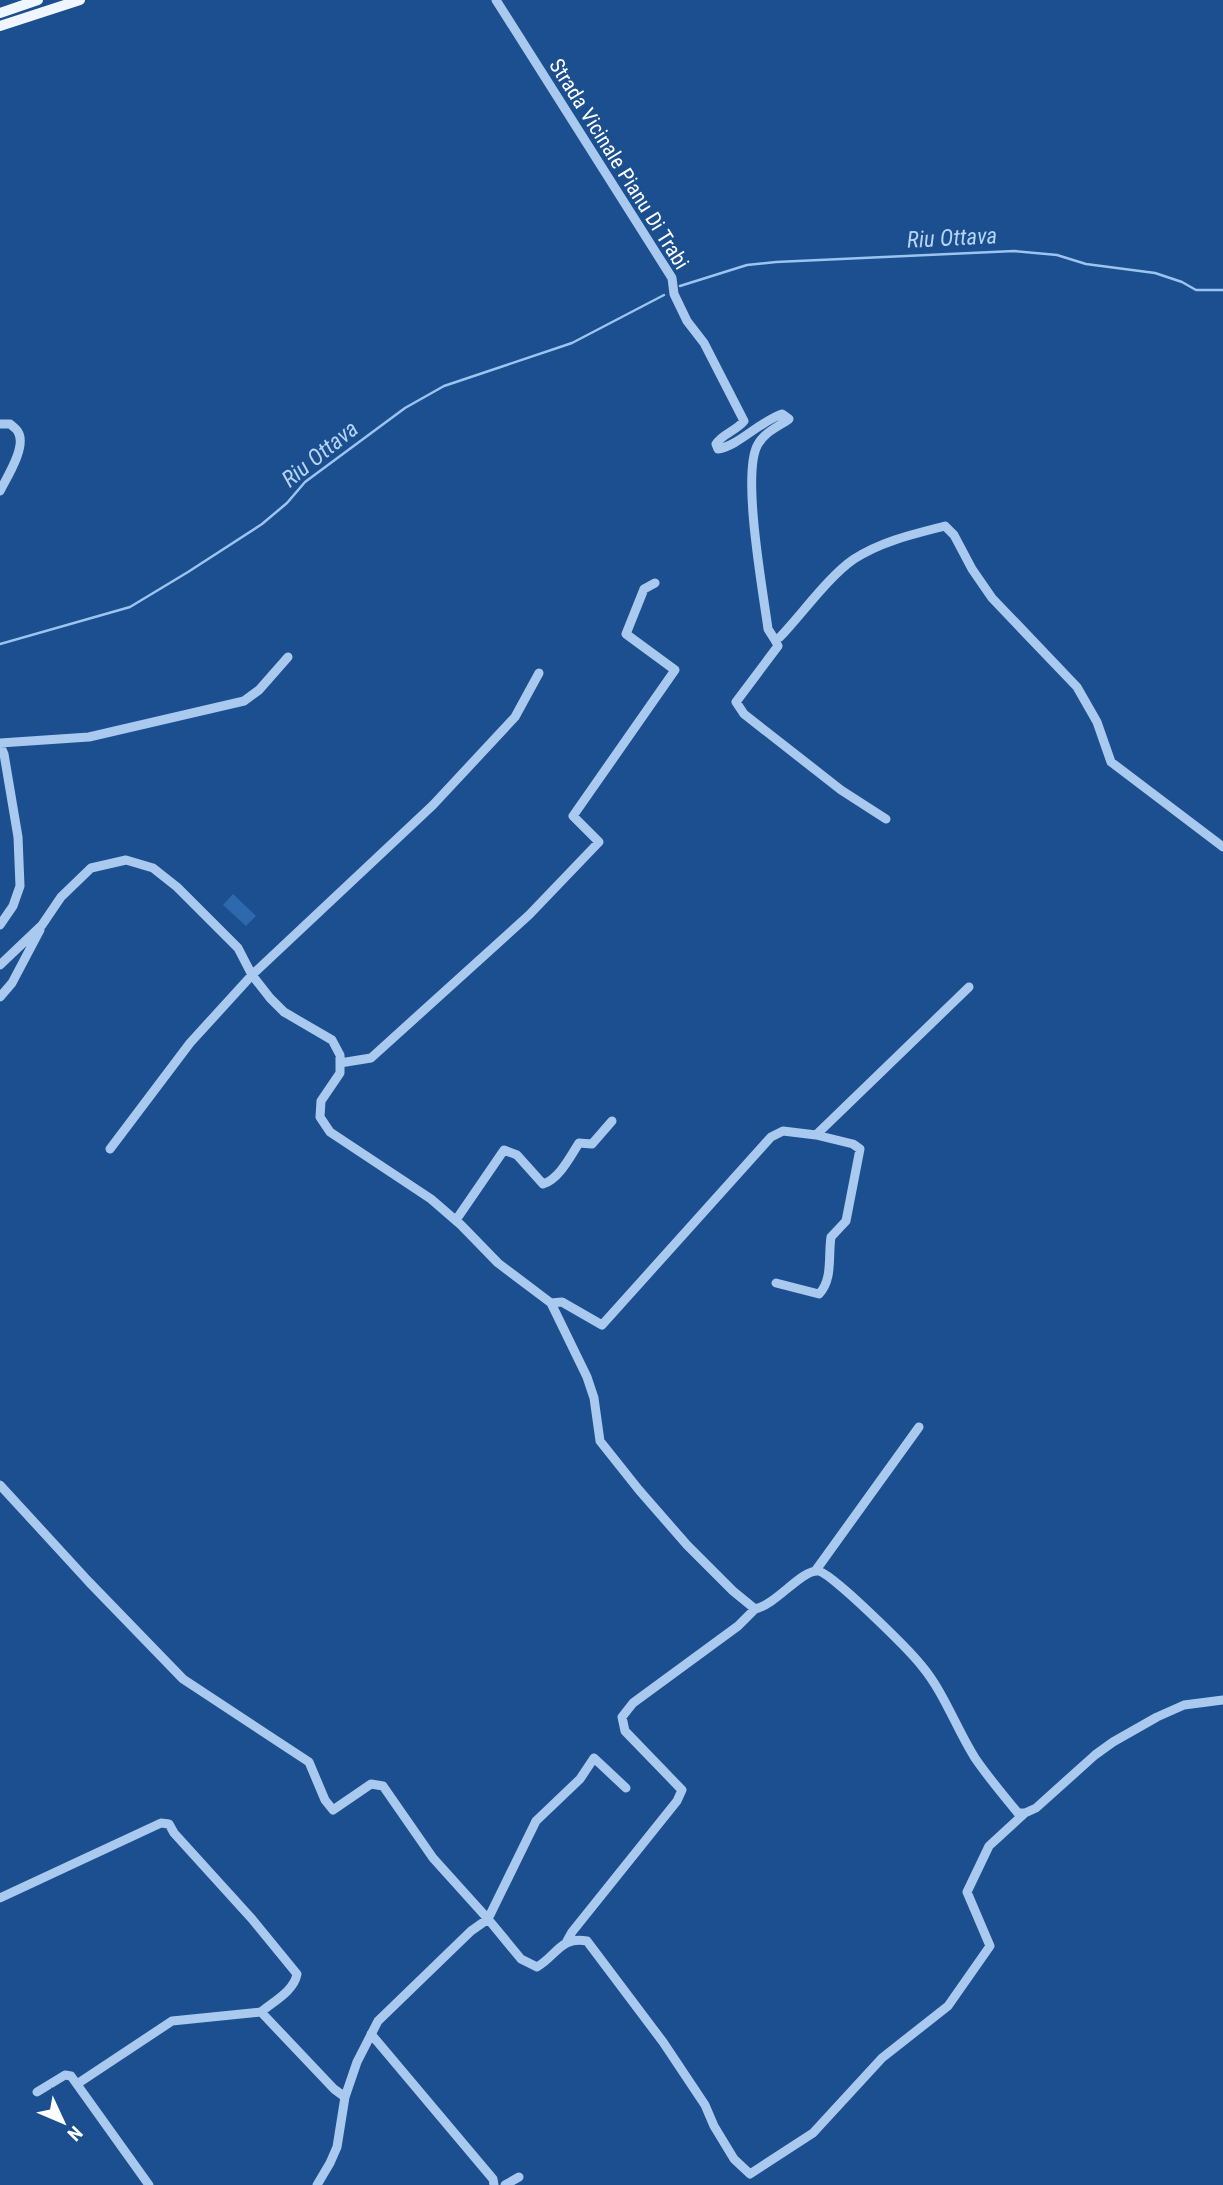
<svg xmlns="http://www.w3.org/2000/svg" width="1223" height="2185" font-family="'Roboto Condensed',sans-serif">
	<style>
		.green { fill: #2e69ad }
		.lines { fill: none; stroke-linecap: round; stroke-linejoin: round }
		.stream { stroke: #9cc4f0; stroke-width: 2.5 }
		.minor { stroke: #a9c9ee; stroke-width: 9 }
		.major { stroke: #f0f6ff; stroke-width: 10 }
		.labels { text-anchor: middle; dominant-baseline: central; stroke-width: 5; stroke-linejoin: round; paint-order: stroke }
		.street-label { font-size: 21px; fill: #fff; stroke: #1b4f8f }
		.water-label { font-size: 23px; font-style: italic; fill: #b5d3f5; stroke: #1b4f8f }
	</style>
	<rect width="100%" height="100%" fill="#1b4f8f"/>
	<path class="green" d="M 233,894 L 256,916 L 246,926 L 223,905 Z"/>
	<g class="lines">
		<path class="stream" d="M 680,286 L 747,265 L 776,262 L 1014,251 L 1057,255 L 1086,264 L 1155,273 L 1182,282 L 1196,290 L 1223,290
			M 0,644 L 130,607 L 188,572 L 262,524 L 287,503 L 305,482 L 405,408 L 444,386 L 572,343 L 664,295"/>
		<path class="minor" d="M 496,0 L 672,278 L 674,294 L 687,321 L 704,343 L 744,421 C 736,431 722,434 716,444 L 718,449 C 738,446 759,422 782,414 L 789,419 C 778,427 764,432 757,446 C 742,477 763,591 768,629 L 775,640 L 780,637 C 802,614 829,576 854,559 C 882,541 914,534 945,526 L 954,535 L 972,569 L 992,598 L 1077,687 L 1097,722 L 1111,762 L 1223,847
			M 0,424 L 10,424 C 11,425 18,430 18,432 C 27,446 7,477 0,491
			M 775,640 L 778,646 L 736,702 L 744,714 L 841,790 L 886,819
			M 0,743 L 89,737 L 244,701 L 259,690 L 288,657
			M 0,745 L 4,754 L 18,837 L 20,886 L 13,906 L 0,925
			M 0,965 L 42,925 L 61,897 L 91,868 L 126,860 L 153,868 L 177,887 L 238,948 L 252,975 L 270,998 L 284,1012 L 332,1040 L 340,1055 L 340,1073 L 321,1101 L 320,1117 L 330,1132 L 431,1199 L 461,1225 L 498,1263 L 551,1303 L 587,1377 L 594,1398 L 600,1441 L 639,1490 L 687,1545 L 733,1591 L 755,1609 C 777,1604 801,1570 818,1571 C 830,1571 910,1651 921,1665 C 944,1692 956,1728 975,1758 C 988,1777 1003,1795 1018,1813 L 1025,1813 L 1036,1808 L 1095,1755 L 1113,1742 L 1157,1717 L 1184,1705 L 1223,1700
			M 0,997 L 12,983 L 40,930
			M 340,1063 L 371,1058 L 529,915 L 599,842 L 573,816 L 675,670 L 626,634 L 644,589 L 655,583
			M 110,1149 L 190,1043 L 252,975 L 433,805 L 515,717 L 539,673
			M 456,1220 L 504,1150 L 517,1155 L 543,1184 C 559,1179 570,1157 579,1143 L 592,1144 L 612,1121
			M 776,1283 L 819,1294 C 833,1280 828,1256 831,1237 L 846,1221 L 860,1149 L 853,1144 L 816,1135
			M 551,1303 L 562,1302 L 602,1325 L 771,1137 L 783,1131 L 816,1135 L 969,987
			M 0,1485 L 89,1582 L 183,1679 L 309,1762 L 325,1800 L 333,1810 L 371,1784 L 383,1786 L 433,1858 L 488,1919 L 536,1821 L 580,1779 L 594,1758 L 626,1788
			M 816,1570 L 919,1427
			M 0,1898 L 161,1823 L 169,1824 L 174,1833 L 252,1919 L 297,1974 C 294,1991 274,2001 261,2012
			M 567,1941 L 572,1932 L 677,1801 L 682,1790 L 625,1731 L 622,1717 L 633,1703 L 738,1626 L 755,1609
			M 371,2034 L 493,2179 L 494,2185
			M 77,2084 L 172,2021 L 261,2012 L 334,2089 L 345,2097
			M 37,2092 L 65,2075 L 71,2076 L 149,2185
			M 317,2185 L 330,2163 L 337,2147 L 345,2097 L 357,2062 L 378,2021 L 471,1931 L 488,1919 L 521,1959 L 537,1967 C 557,1955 561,1936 587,1941 L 663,2042 L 705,2105 L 714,2126 L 734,2159 L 750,2174 L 813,2133 L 882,2058 L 948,2006 L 990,1946 L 967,1892 L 989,1846 L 1025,1813
			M 505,2185 L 519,2177"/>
		<path class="major" d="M 0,13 L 38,0
			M 0,26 L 80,0"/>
	</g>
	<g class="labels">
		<g class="street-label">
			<text transform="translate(619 164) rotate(58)">Strada Vicinale Pianu Di Trabi</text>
		</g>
		<g class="water-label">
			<text transform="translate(952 238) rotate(-3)">Riu Ottava</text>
			<text transform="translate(320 454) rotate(-39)">Riu Ottava</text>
		</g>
	</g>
	<g transform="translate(63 2122) rotate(134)" stroke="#1b4f8f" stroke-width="5" paint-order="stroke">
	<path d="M0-5L12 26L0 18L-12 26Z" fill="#ffffff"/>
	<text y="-10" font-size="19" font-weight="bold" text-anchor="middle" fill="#ffffff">N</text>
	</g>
</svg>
